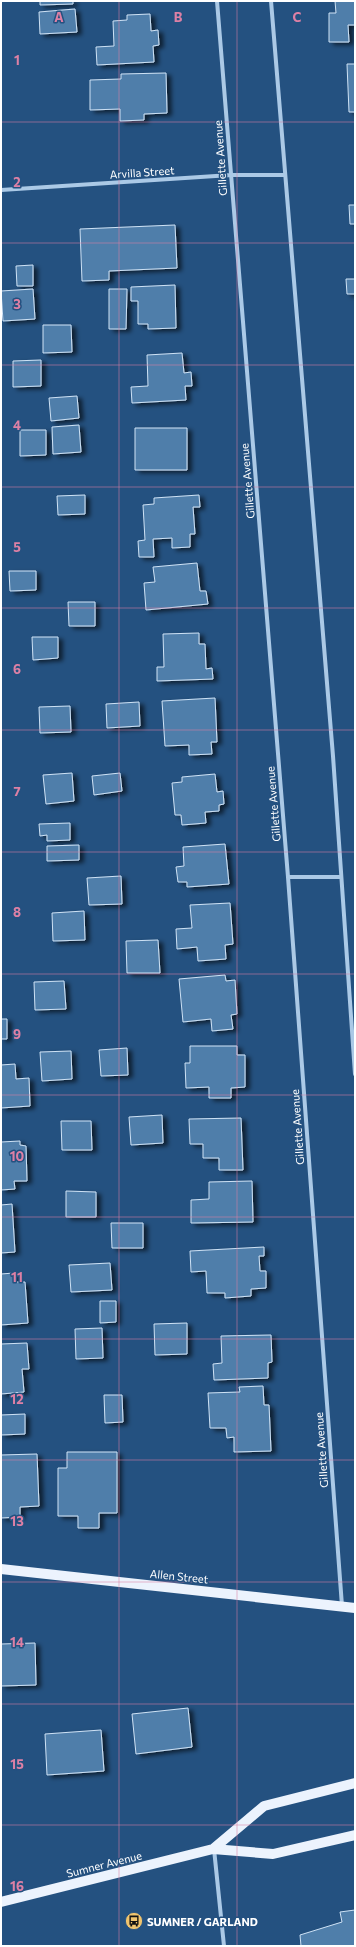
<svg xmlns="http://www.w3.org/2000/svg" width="356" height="1947" font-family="Commissioner,sans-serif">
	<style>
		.building { fill: #507eaa; stroke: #cee2f5; filter: url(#shadow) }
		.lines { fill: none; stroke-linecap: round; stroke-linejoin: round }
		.minor { stroke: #abc9e6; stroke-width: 4 }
		.primary { stroke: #ecf3fd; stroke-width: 10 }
		.grid { fill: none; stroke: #dd80a5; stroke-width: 1; stroke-opacity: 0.55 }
		.labels { text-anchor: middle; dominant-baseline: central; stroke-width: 3; stroke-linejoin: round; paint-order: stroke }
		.street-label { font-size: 11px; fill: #fff; stroke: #245180 }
		.poi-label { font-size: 11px; font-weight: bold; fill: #fff; stroke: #245180; text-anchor: start }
		.grid-label { font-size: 13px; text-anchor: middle; font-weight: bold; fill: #dd80a5; stroke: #245180; stroke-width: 3; stroke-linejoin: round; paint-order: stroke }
	</style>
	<defs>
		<filter id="shadow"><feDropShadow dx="4.5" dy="2.5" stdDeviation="2" flood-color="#0009"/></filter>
	</defs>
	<rect width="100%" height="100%" fill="#245180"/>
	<path class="building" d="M 40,1 L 73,1 L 73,4 L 40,5 Z
		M 335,1 L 355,1 L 355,25 L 348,25 L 349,42 L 329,42 L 329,13 L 336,13 Z
		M 75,9 L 77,32 L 40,34 L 39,12 Z
		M 150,14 L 151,31 L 158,30 L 159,45 L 153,46 L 154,62 L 97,65 L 96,47 L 114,46 L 113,21 L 127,20 L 127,15 Z
		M 347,64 L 355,64 L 355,112 L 349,112 Z
		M 166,73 L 167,113 L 144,114 L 144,120 L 120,121 L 120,109 L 90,110 L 90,80 L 121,79 L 121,74 Z
		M 349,205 L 355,205 L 355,224 L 350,224 Z
		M 175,225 L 177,268 L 109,271 L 109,280 L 82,281 L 80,229 Z
		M 33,265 L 33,286 L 17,286 L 16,266 Z
		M 346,279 L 355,279 L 355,294 L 347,294 Z
		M 175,285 L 176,328 L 148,329 L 148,324 L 138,324 L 138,301 L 131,301 L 131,287 Z
		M 33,289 L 35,319 L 3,321 L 1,291 Z
		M 109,289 L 127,289 L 126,329 L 109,329 Z
		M 43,325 L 71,325 L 72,352 L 43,353 Z
		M 182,353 L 184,373 L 191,372 L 192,386 L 185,386 L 186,400 L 132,403 L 131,387 L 148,386 L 147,355 Z
		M 41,360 L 41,386 L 13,387 L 13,361 Z
		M 77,396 L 79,418 L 51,421 L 49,398 Z
		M 79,425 L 81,452 L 53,454 L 52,427 Z
		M 135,428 L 187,428 L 187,470 L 135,470 Z
		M 20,430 L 46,430 L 46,455 L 20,456 Z
		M 85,495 L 85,514 L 58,515 L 57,496 Z
		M 199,495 L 200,507 L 193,507 L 195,534 L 190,534 L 190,547 L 172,548 L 172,538 L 153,539 L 154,557 L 139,557 L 138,541 L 145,540 L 143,505 L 154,504 L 154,498 Z
		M 197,563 L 200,591 L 206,591 L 208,604 L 146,610 L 144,583 L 155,582 L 153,567 Z
		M 9,571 L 36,571 L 36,590 L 10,591 Z
		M 68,602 L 95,602 L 95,626 L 69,626 Z
		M 199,633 L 199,644 L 205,644 L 206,669 L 212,668 L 213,679 L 157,681 L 157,667 L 164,667 L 163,634 Z
		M 32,637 L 58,637 L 58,658 L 33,660 Z
		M 215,698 L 217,742 L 211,742 L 212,754 L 189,755 L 189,745 L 165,746 L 162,701 Z
		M 139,702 L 140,726 L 107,728 L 106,704 Z
		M 70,706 L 71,732 L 40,733 L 39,707 Z
		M 72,773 L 74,801 L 46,804 L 43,775 Z
		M 120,773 L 122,791 L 94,795 L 92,776 Z
		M 215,774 L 217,792 L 223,791 L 224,804 L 219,805 L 219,811 L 205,812 L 206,823 L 182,825 L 181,815 L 175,815 L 172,783 L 182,782 L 182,777 Z
		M 70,823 L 70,840 L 47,841 L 47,835 L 40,836 L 39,824 Z
		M 225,844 L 229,884 L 187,887 L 187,882 L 178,882 L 176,867 L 184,866 L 183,847 Z
		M 79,845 L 79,860 L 47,861 L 47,846 Z
		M 121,876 L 122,904 L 89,905 L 87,878 Z
		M 230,903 L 233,944 L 225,945 L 226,959 L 198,961 L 197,947 L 177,949 L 176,929 L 192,928 L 190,905 Z
		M 84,911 L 85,940 L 53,941 L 52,913 Z
		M 158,940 L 160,973 L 127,973 L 126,941 Z
		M 225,975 L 226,981 L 235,980 L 237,1014 L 231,1015 L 233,1029 L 212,1031 L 211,1019 L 183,1022 L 179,979 Z
		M 64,981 L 66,1009 L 35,1010 L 34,982 Z
		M 1,1019 L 7,1019 L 7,1039 L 1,1039 Z
		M 190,1046 L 237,1046 L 237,1055 L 245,1055 L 245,1087 L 231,1088 L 231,1098 L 209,1098 L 209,1087 L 186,1088 L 185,1063 L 190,1063 Z
		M 127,1048 L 128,1075 L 101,1076 L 99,1050 Z
		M 71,1051 L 72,1079 L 42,1081 L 40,1052 Z
		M 15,1064 L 16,1079 L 29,1078 L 30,1106 L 1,1108 L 1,1065 Z
		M 162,1115 L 163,1143 L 131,1145 L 129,1117 Z
		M 241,1118 L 243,1170 L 219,1170 L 219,1158 L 203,1158 L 203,1144 L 190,1144 L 189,1119 Z
		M 61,1121 L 91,1121 L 92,1150 L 62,1150 Z
		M 20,1141 L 20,1145 L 26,1146 L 27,1181 L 14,1181 L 15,1189 L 1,1190 L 1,1142 Z
		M 252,1181 L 253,1222 L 191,1223 L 191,1200 L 209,1199 L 209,1182 Z
		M 66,1191 L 96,1192 L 96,1217 L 66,1217 Z
		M 12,1204 L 15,1252 L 1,1253 L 1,1205 Z
		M 111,1223 L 143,1223 L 143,1248 L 112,1248 Z
		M 264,1247 L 264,1256 L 259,1256 L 260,1271 L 266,1271 L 266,1288 L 251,1289 L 251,1296 L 225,1298 L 225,1293 L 207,1293 L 206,1271 L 191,1272 L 190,1251 Z
		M 110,1263 L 112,1290 L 71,1292 L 69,1265 Z
		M 14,1273 L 15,1282 L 25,1282 L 28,1323 L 1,1325 L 1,1274 Z
		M 100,1301 L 116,1301 L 116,1322 L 100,1323 Z
		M 187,1323 L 187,1354 L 155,1355 L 154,1324 Z
		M 102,1328 L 103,1358 L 76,1359 L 75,1329 Z
		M 271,1335 L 272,1362 L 268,1363 L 268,1378 L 214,1380 L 213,1364 L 222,1363 L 221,1336 Z
		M 27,1343 L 29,1369 L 22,1369 L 24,1392 L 1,1394 L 1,1344 Z
		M 263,1386 L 264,1405 L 269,1405 L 271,1451 L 234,1452 L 234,1437 L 227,1438 L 226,1428 L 210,1428 L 208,1393 L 240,1392 L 239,1387 Z
		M 104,1395 L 122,1395 L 123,1422 L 105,1423 Z
		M 25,1414 L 25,1434 L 1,1435 L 1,1415 Z
		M 67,1452 L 117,1452 L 117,1513 L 99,1513 L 99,1528 L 78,1528 L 78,1516 L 58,1516 L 58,1468 L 67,1468 Z
		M 37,1454 L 39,1506 L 20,1507 L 20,1517 L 1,1518 L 1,1455 Z
		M 35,1643 L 36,1685 L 1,1686 L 1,1644 Z
		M 188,1708 L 192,1747 L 136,1754 L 132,1714 Z
		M 101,1730 L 104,1771 L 47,1775 L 45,1734 Z
		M 355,1910 L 355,1946 L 301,1946 L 300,1935 L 342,1922 L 340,1912 Z"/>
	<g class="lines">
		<path class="minor" d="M 217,1 L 288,877 L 342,1606
			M 271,1 L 333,756 L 355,1074
			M 1,190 L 231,175 L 285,175
			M 288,877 L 341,877
			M 214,1849 L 224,1946"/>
		<path class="primary" d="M 1,1569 L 355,1608
			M 213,1849 L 264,1806 L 355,1783
			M 1,1902 L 213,1849 L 273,1854 L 355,1835"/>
	</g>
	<path class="grid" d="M 119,1 L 119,1946M 237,1 L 237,1946M 1,122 L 355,122M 1,243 L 355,243M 1,365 L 355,365M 1,487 L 355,487M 1,608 L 355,608M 1,730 L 355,730M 1,852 L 355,852M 1,974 L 355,974M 1,1095 L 355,1095M 1,1217 L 355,1217M 1,1339 L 355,1339M 1,1460 L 355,1460M 1,1582 L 355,1582M 1,1704 L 355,1704M 1,1825 L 355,1825"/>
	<defs>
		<symbol id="bus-disc" viewBox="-11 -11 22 22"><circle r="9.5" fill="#f0c46e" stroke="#245180"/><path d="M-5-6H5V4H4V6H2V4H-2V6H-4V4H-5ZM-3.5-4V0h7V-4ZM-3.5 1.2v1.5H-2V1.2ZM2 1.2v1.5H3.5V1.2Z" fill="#111"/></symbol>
	</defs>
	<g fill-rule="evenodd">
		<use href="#bus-disc" x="124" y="1911" width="20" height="20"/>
	</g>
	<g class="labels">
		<g class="street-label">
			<text transform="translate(220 158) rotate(-94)">Gillette Avenue</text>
			<text transform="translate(142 172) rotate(-4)">Arvilla Street</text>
			<text transform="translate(247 481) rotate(-95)">Gillette Avenue</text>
			<text transform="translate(273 804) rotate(-95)">Gillette Avenue</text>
			<text transform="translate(297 1127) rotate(-94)">Gillette Avenue</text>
			<text transform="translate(321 1450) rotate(-94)">Gillette Avenue</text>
			<text transform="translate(179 1576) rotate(6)">Allen Street</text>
			<text transform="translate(104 1864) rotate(-14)">Sumner Avenue</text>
		</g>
		<g class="poi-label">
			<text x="147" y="1921">SUMNER / GARLAND</text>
		</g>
	</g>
	<g class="grid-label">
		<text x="59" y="22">A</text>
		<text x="178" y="22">B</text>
		<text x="297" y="22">C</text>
		<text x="17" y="65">1</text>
		<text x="17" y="187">2</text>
		<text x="17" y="309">3</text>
		<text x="17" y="430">4</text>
		<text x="17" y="552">5</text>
		<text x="17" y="674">6</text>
		<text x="17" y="796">7</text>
		<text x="17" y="917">8</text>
		<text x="17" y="1039">9</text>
		<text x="17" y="1161">10</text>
		<text x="17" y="1282">11</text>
		<text x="17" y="1404">12</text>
		<text x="17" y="1526">13</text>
		<text x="17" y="1647">14</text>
		<text x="17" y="1769">15</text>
		<text x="17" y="1891">16</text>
	</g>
	<rect width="356" height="1947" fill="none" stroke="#ffffff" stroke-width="4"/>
</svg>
